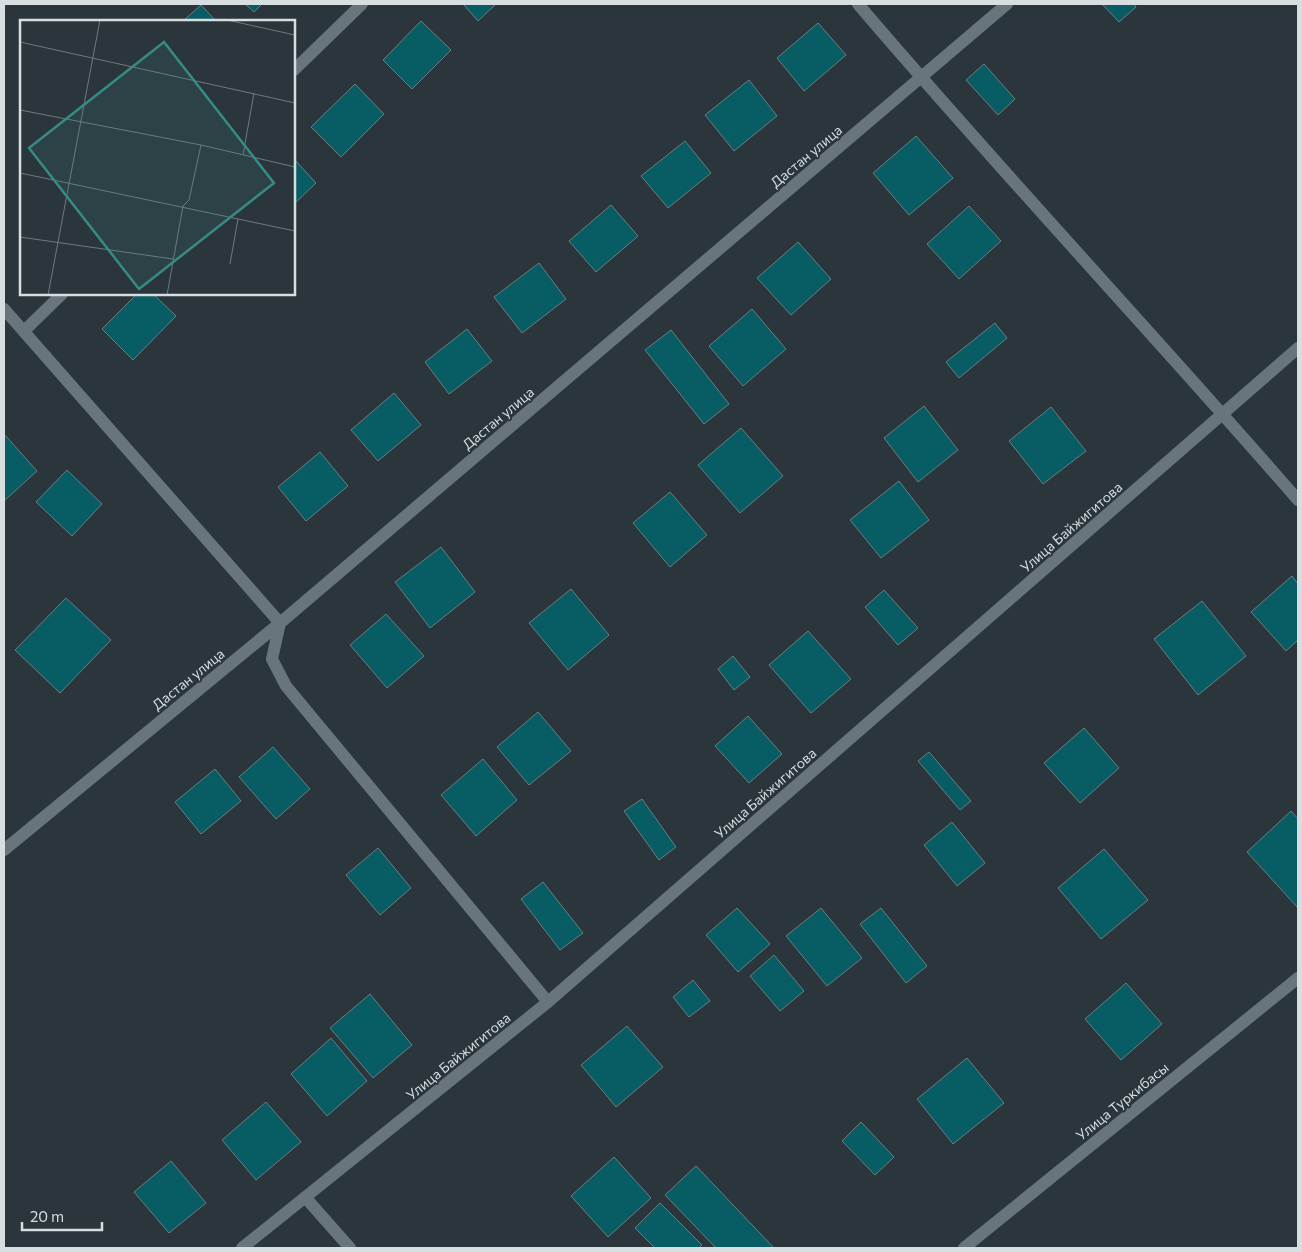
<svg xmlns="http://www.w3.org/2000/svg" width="1302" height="1252" font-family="Commissioner,sans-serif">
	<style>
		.building { fill: #085d64; stroke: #6d7d7e }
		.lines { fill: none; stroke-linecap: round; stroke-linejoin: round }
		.minor { stroke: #69757d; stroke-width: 12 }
		.labels { text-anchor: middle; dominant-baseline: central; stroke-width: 4; stroke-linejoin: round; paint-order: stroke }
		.street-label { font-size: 14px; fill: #d7dee2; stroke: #2b353c }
		.inset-road { fill: none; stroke: #70797e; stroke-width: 1 }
		.view { fill: #378b85; fill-opacity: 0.15; stroke: #378b85; stroke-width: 2.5 }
		.inset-edge { fill: none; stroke: #d7dee2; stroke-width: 2.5 }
	</style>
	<rect width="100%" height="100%" fill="#2b353c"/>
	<path class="building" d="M 245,4 L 262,4 L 254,12 Z
		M 463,4 L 496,4 L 478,21 Z
		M 1102,4 L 1134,4 L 1136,7 L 1119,22 Z
		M 201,5 L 216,21 L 183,21 Z
		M 421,21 L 451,50 L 412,89 L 383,60 Z
		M 818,23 L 846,55 L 804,91 L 777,58 Z
		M 984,64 L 1015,99 L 998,115 L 966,80 Z
		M 749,80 L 777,116 L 734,151 L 705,115 Z
		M 355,84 L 384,114 L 341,157 L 311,127 Z
		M 916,136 L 953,178 L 909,215 L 873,173 Z
		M 685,141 L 711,173 L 668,208 L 641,176 Z
		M 294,159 L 316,183 L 294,204 Z
		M 611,205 L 638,236 L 596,272 L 569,241 Z
		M 969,206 L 1001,241 L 959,279 L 927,244 Z
		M 798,242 L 831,279 L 791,315 L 757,278 Z
		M 539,263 L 566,299 L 522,333 L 494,297 Z
		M 137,294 L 153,294 L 176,316 L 133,360 L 102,329 Z
		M 752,309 L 786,349 L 743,386 L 709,346 Z
		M 995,323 L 1007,338 L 959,378 L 946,362 Z
		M 467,329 L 492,361 L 449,394 L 425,362 Z
		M 671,330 L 729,404 L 704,424 L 645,350 Z
		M 394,393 L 421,425 L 378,461 L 351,430 Z
		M 924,406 L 958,450 L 918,482 L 884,438 Z
		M 1051,407 L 1086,451 L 1043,484 L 1009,441 Z
		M 741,428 L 783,476 L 740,513 L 698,465 Z
		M 4,434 L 37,471 L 4,501 Z
		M 320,452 L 348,486 L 306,521 L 278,487 Z
		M 67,470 L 102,504 L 72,536 L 36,502 Z
		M 899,481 L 929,520 L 881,558 L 850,520 Z
		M 670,492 L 707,535 L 670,567 L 633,523 Z
		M 441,547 L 475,592 L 430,628 L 395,582 Z
		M 1292,576 L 1298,584 L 1298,640 L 1286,651 L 1251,612 Z
		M 571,589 L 609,635 L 568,670 L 529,623 Z
		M 884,590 L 918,628 L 898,645 L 865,607 Z
		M 66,598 L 111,640 L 60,693 L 15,650 Z
		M 1202,601 L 1246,656 L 1198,695 L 1154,639 Z
		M 386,614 L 424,656 L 387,688 L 350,645 Z
		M 808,631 L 851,679 L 811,713 L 769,665 Z
		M 733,656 L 750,677 L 734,690 L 718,669 Z
		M 538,712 L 571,751 L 529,785 L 497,747 Z
		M 748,716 L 782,754 L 749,783 L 715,746 Z
		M 1084,728 L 1119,768 L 1080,803 L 1044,763 Z
		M 273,747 L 310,789 L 276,819 L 239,777 Z
		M 929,752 L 971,801 L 960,810 L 918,761 Z
		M 483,759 L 517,800 L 476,836 L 441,795 Z
		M 215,769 L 241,801 L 201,834 L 175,802 Z
		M 642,799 L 676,847 L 659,860 L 624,811 Z
		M 1291,811 L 1298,819 L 1298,908 L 1247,852 Z
		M 952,822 L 985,863 L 957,886 L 924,845 Z
		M 378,848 L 411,888 L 380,915 L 346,875 Z
		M 1104,849 L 1148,900 L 1101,939 L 1058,888 Z
		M 543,882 L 583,933 L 560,950 L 521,899 Z
		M 737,908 L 770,944 L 738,972 L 706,935 Z
		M 821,908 L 862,958 L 827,986 L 786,936 Z
		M 881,908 L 927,966 L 906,983 L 860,924 Z
		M 774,955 L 804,991 L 780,1011 L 750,976 Z
		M 693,980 L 710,1001 L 689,1017 L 673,997 Z
		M 1126,983 L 1162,1024 L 1121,1060 L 1085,1019 Z
		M 370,994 L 412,1045 L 373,1078 L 330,1028 Z
		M 627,1026 L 663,1067 L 616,1107 L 581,1065 Z
		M 331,1038 L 367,1081 L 327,1116 L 291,1074 Z
		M 967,1058 L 1004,1103 L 953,1144 L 917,1099 Z
		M 266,1102 L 301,1142 L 256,1180 L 222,1140 Z
		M 861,1122 L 894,1157 L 875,1175 L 842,1141 Z
		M 614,1157 L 651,1198 L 608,1237 L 571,1196 Z
		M 171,1161 L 206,1203 L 169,1233 L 134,1192 Z
		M 696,1166 L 774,1248 L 716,1248 L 665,1195 Z
		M 660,1203 L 702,1245 L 699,1248 L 655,1248 L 635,1228 Z"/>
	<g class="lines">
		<path class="minor" d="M 858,4 C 1001,172 1153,333 1298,500
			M 294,70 L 362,4
			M 4,309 L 280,623 L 272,659 L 286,686 L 548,1002
			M 24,331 L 62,294
			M 4,850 L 280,623 L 1007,4
			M 305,1197 L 350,1248
			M 242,1248 L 548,1002 L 1298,348
			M 964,1248 L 1298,978"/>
	</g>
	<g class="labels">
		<g class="street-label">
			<text transform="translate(806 156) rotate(-40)">Дастан улица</text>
			<text transform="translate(498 418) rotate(-40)">Дастан улица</text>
			<text transform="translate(1071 527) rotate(-41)">Улица Байжигитова</text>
			<text transform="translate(188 679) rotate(-39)">Дастан улица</text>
			<text transform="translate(765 793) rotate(-41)">Улица Байжигитова</text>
			<text transform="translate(458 1056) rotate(-39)">Улица Байжигитова</text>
			<text transform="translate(1122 1101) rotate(-39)">Улица Туркибасы</text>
		</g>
	</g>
	<g transform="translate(20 20)">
		<rect width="275" height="275" fill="#2b353c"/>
		<path class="inset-road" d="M 207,0 L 275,15M 0,22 L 275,83M 0,90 L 181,125 L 275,147M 223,135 L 234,73M 0,153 L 275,211M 0,217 L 153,239M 210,244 L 218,199M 28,275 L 80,0M 147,275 L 163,186 L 169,180 L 181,125"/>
		<path class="view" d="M 144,22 L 254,163 L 119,269 L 9,128 Z"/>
		<rect width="275" height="275" class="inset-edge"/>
	</g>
	<rect width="1302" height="1252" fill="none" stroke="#d7dee2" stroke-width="10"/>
	<path d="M22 1222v8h80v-8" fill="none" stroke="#d7dee2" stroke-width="2.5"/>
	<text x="30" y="1222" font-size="15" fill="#d7dee2" stroke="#2b353c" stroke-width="4" paint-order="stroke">20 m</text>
</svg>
